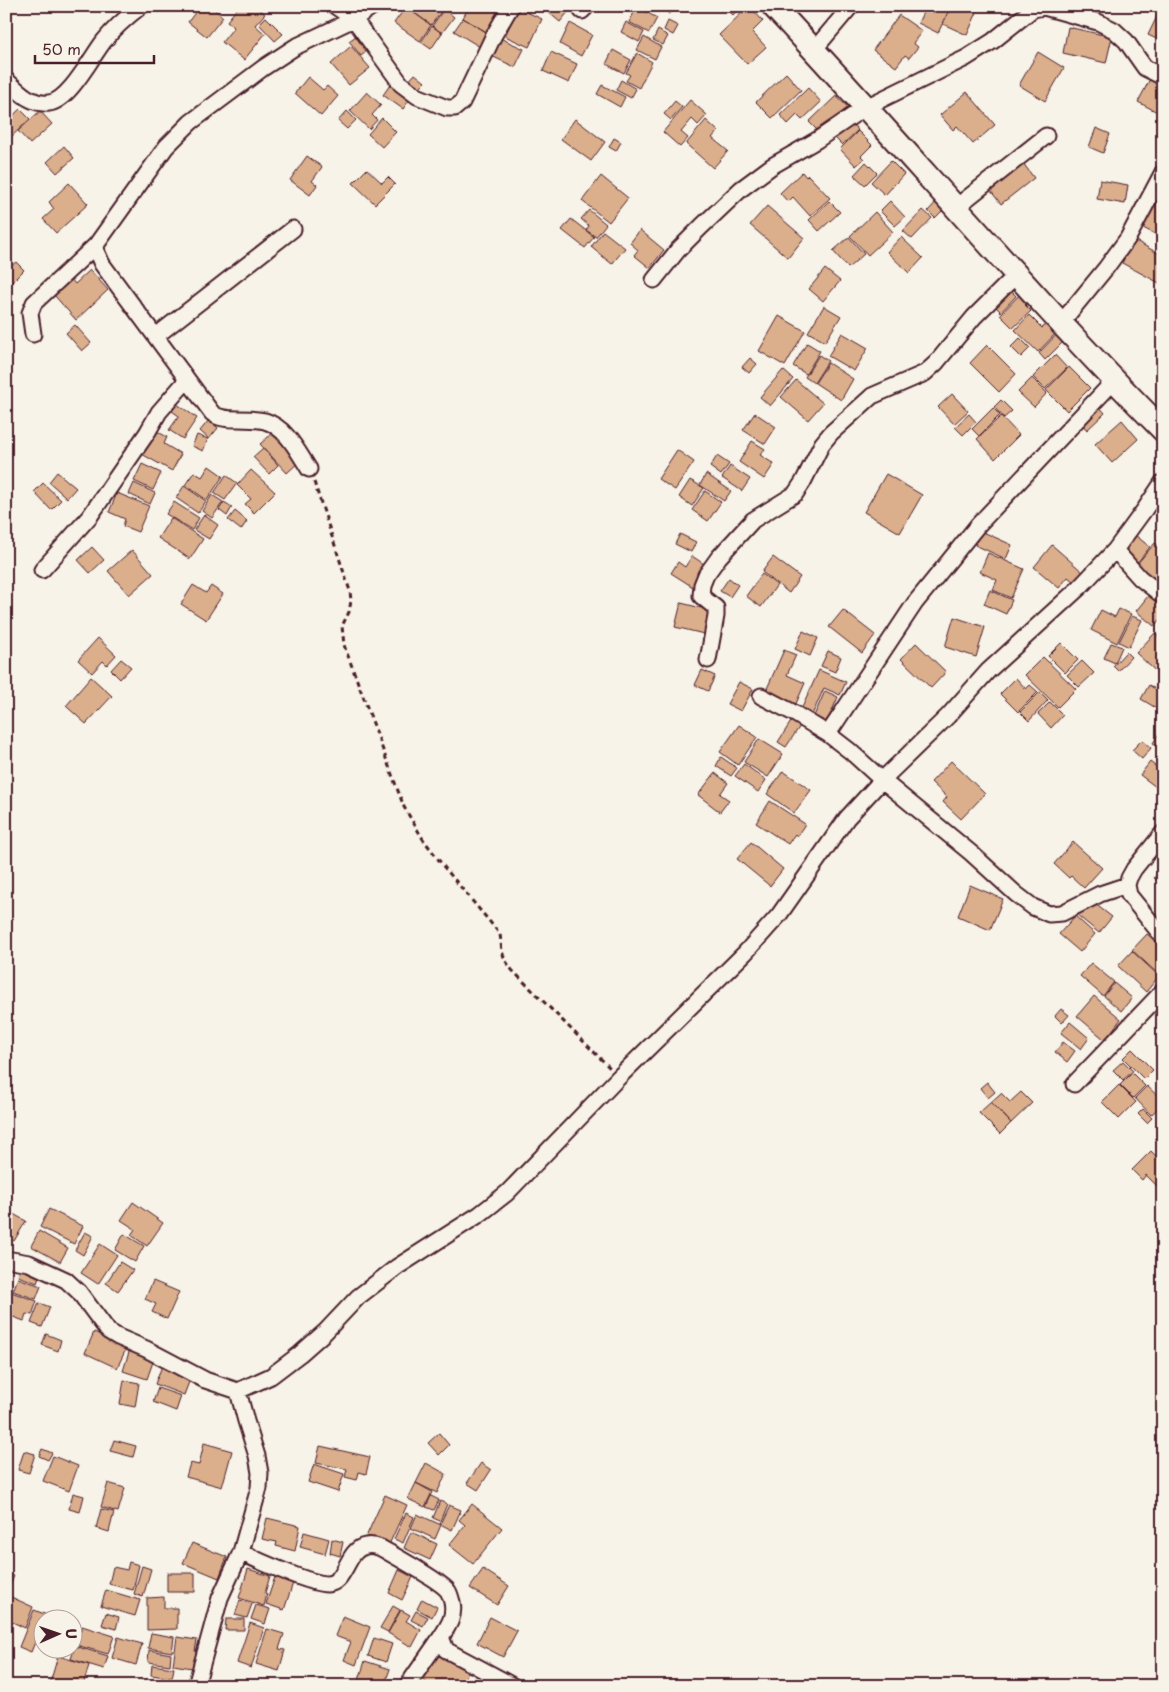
<svg xmlns="http://www.w3.org/2000/svg" width="1169" height="1692" font-family="'Playpen Sans',sans-serif">
	<style>
		.building { fill: #dbae8c; stroke: #4a1f2b }
		.lines { fill: none; stroke-linecap: round; stroke-linejoin: round }
		.minor-casing { stroke: #4a1f2b; stroke-width: 19 }
		.highway-casing { stroke: #4a1f2b; stroke-width: 26 }
		.path { stroke: #4a1f2b; stroke-width: 3; stroke-dasharray: 5 4; stroke-linecap: butt }
		.minor { stroke: #f7f3e8; stroke-width: 15 }
		.highway { stroke: #f7f3e8; stroke-width: 22 }
	</style>
	<rect width="100%" height="100%" fill="#f7f3e8"/>
	<filter id="ink" filterUnits="userSpaceOnUse"><feTurbulence type="fractalNoise" baseFrequency=".02" numOctaves="2"/><feDisplacementMap in="SourceGraphic" scale="10" xChannelSelector="R" yChannelSelector="G"/><feConvolveMatrix kernelMatrix="1 2 1 2 8 2 1 2 1" color-interpolation-filters="sRGB"/></filter>
	<g filter="url(#ink)">
		<path class="building" d="M 200,6 L 211,6 L 223,17 L 207,37 L 188,22 Z
			M 239,6 L 255,6 L 265,14 L 255,25 L 265,34 L 244,60 L 222,42 L 234,27 L 227,21 Z
			M 440,6 L 443,9 L 431,25 L 406,7 Z
			M 469,6 L 487,6 L 499,14 L 488,33 L 463,18 Z
			M 553,6 L 573,6 L 560,22 L 548,12 Z
			M 659,6 L 675,6 L 669,14 Z
			M 720,6 L 741,6 L 733,15 L 727,9 L 725,11 Z
			M 749,6 L 763,21 L 752,32 L 766,47 L 747,64 L 719,35 Z
			M 926,6 L 951,6 L 938,33 L 918,23 Z
			M 951,6 L 970,6 L 978,10 L 967,35 L 943,24 Z
			M 1162,6 L 1163,6 L 1163,42 L 1148,35 Z
			M 406,7 L 431,25 L 420,41 L 394,23 Z
			M 637,7 L 657,18 L 649,33 L 629,22 Z
			M 518,8 L 542,19 L 529,47 L 505,36 Z
			M 444,9 L 454,17 L 442,33 L 432,26 Z
			M 899,15 L 922,31 L 913,43 L 918,47 L 909,58 L 905,55 L 896,67 L 873,50 Z
			M 266,17 L 283,34 L 275,41 L 259,24 Z
			M 463,18 L 488,33 L 480,47 L 454,31 Z
			M 668,21 L 678,26 L 673,35 L 664,30 Z
			M 626,22 L 644,32 L 639,42 L 621,32 Z
			M 570,23 L 592,35 L 581,56 L 560,44 Z
			M 432,26 L 442,33 L 431,49 L 421,42 Z
			M 1068,27 L 1112,37 L 1106,63 L 1063,53 Z
			M 658,30 L 668,36 L 663,45 L 653,40 Z
			M 360,33 L 372,47 L 361,56 L 349,41 Z
			M 496,36 L 524,49 L 515,67 L 487,54 Z
			M 644,37 L 661,47 L 655,59 L 637,50 Z
			M 351,46 L 370,68 L 349,85 L 331,64 Z
			M 613,50 L 631,60 L 624,73 L 606,64 Z
			M 551,52 L 577,64 L 569,83 L 543,71 Z
			M 1038,52 L 1064,68 L 1045,101 L 1019,85 Z
			M 637,53 L 652,62 L 639,88 L 626,81 L 630,75 L 626,73 Z
			M 786,73 L 801,90 L 772,118 L 756,102 Z
			M 415,74 L 425,82 L 416,91 L 407,83 Z
			M 308,77 L 323,90 L 327,86 L 338,96 L 321,116 L 295,93 Z
			M 1150,79 L 1163,86 L 1163,115 L 1138,102 Z
			M 621,80 L 636,89 L 631,98 L 616,90 Z
			M 390,85 L 410,99 L 403,109 L 383,95 Z
			M 602,85 L 625,97 L 620,107 L 597,94 Z
			M 808,88 L 821,102 L 802,120 L 797,115 L 788,124 L 780,115 Z
			M 367,92 L 381,105 L 372,115 L 377,120 L 369,129 L 350,111 Z
			M 967,92 L 995,125 L 973,144 L 957,126 L 953,130 L 940,115 Z
			M 836,96 L 848,107 L 820,133 L 809,122 Z
			M 690,100 L 707,115 L 698,125 L 692,119 L 681,132 L 688,138 L 680,147 L 663,132 Z
			M 675,101 L 682,107 L 671,120 L 664,114 Z
			M 20,109 L 30,119 L 9,139 L 6,137 L 6,122 Z
			M 40,111 L 52,124 L 30,144 L 18,131 Z
			M 347,111 L 356,120 L 347,129 L 338,121 Z
			M 382,118 L 396,132 L 382,147 L 368,134 Z
			M 575,119 L 605,142 L 591,161 L 561,139 Z
			M 706,120 L 718,131 L 712,138 L 728,151 L 713,168 L 686,144 Z
			M 849,120 L 858,130 L 842,145 L 833,136 Z
			M 1096,128 L 1110,134 L 1103,153 L 1089,147 Z
			M 858,131 L 872,145 L 861,156 L 864,159 L 856,166 L 840,149 Z
			M 614,138 L 621,142 L 616,151 L 609,147 Z
			M 64,146 L 74,158 L 57,173 L 47,162 Z
			M 307,156 L 322,167 L 312,181 L 317,185 L 310,195 L 290,180 Z
			M 1020,159 L 1034,178 L 1001,204 L 986,185 Z
			M 891,161 L 904,174 L 885,195 L 871,182 Z
			M 866,162 L 877,173 L 865,185 L 854,175 Z
			M 367,169 L 382,183 L 388,177 L 395,184 L 375,204 L 353,183 Z
			M 802,172 L 806,177 L 808,175 L 830,198 L 810,216 L 793,197 L 788,202 L 780,193 Z
			M 601,176 L 628,198 L 609,222 L 582,201 Z
			M 1100,180 L 1128,185 L 1125,204 L 1097,199 Z
			M 69,183 L 88,204 L 56,233 L 43,219 L 54,209 L 49,202 Z
			M 1163,186 L 1163,238 L 1143,228 Z
			M 938,200 L 946,207 L 935,218 L 928,211 Z
			M 829,201 L 840,212 L 819,231 L 809,220 Z
			M 890,201 L 905,217 L 895,226 L 880,211 Z
			M 767,206 L 804,238 L 788,258 L 750,225 Z
			M 589,210 L 606,224 L 596,237 L 586,230 L 589,226 L 581,219 Z
			M 923,210 L 932,218 L 912,239 L 903,231 Z
			M 875,212 L 893,232 L 868,255 L 850,236 Z
			M 571,219 L 594,237 L 585,248 L 562,230 Z
			M 640,230 L 664,250 L 650,268 L 634,255 L 638,250 L 630,243 Z
			M 603,231 L 625,248 L 612,264 L 591,247 Z
			M 849,237 L 864,254 L 848,268 L 833,251 Z
			M 901,237 L 923,258 L 909,273 L 887,252 Z
			M 1134,240 L 1163,256 L 1163,285 L 1122,263 Z
			M 16,262 L 24,270 L 7,287 L 6,270 Z
			M 825,269 L 840,281 L 823,301 L 809,289 Z
			M 90,270 L 108,290 L 76,320 L 54,295 L 71,279 L 75,284 Z
			M 1007,287 L 1016,296 L 1001,312 L 992,303 Z
			M 1023,291 L 1031,299 L 1025,305 L 1031,311 L 1013,328 L 1000,315 Z
			M 824,306 L 841,316 L 825,342 L 808,332 Z
			M 1029,315 L 1042,328 L 1047,324 L 1056,333 L 1038,352 L 1015,330 Z
			M 779,316 L 805,331 L 785,366 L 759,351 Z
			M 75,325 L 91,343 L 82,351 L 66,333 Z
			M 842,333 L 868,348 L 854,371 L 828,356 Z
			M 1058,333 L 1065,340 L 1045,360 L 1039,353 Z
			M 1020,338 L 1030,348 L 1021,357 L 1011,347 Z
			M 807,343 L 820,351 L 806,374 L 793,366 Z
			M 987,345 L 1016,374 L 999,392 L 970,363 Z
			M 819,355 L 828,361 L 814,383 L 805,377 Z
			M 1055,355 L 1067,368 L 1045,389 L 1033,377 Z
			M 750,358 L 757,364 L 749,373 L 742,367 Z
			M 828,363 L 853,379 L 841,400 L 815,383 Z
			M 1069,367 L 1090,388 L 1067,411 L 1046,390 Z
			M 783,370 L 793,379 L 770,406 L 760,397 Z
			M 1032,378 L 1047,393 L 1034,407 L 1018,392 Z
			M 796,380 L 823,403 L 808,420 L 781,397 Z
			M 952,394 L 968,411 L 954,424 L 938,407 Z
			M 1001,400 L 1012,411 L 1004,418 L 994,407 Z
			M 177,404 L 197,418 L 183,439 L 169,430 L 179,416 L 172,411 Z
			M 1097,404 L 1105,413 L 1087,430 L 1079,421 Z
			M 993,408 L 1000,415 L 979,436 L 972,429 Z
			M 755,413 L 776,427 L 765,444 L 743,430 Z
			M 969,414 L 976,422 L 963,435 L 955,427 Z
			M 1001,416 L 1019,435 L 995,459 L 977,439 Z
			M 209,420 L 218,428 L 209,439 L 200,431 Z
			M 1122,420 L 1138,439 L 1112,463 L 1095,444 Z
			M 153,429 L 167,437 L 164,444 L 181,454 L 172,471 L 140,453 Z
			M 274,432 L 300,461 L 287,473 L 260,444 Z
			M 197,435 L 208,439 L 203,451 L 192,446 Z
			M 752,441 L 765,449 L 760,455 L 774,464 L 764,479 L 739,462 Z
			M 263,448 L 278,465 L 269,474 L 253,457 Z
			M 677,450 L 694,462 L 675,490 L 658,479 Z
			M 717,456 L 729,464 L 721,475 L 710,467 Z
			M 142,464 L 161,473 L 153,490 L 134,481 Z
			M 209,466 L 223,476 L 207,500 L 185,485 L 194,472 L 202,477 Z
			M 730,466 L 750,479 L 742,491 L 722,478 Z
			M 251,470 L 275,492 L 254,513 L 245,504 L 251,499 L 237,485 Z
			M 57,472 L 76,488 L 67,498 L 49,482 Z
			M 706,474 L 731,491 L 724,501 L 700,485 Z
			M 886,474 L 922,495 L 900,533 L 864,512 Z
			M 226,475 L 237,483 L 225,500 L 214,493 Z
			M 690,480 L 704,488 L 692,506 L 679,497 Z
			M 43,483 L 61,500 L 51,510 L 34,492 Z
			M 134,483 L 155,493 L 150,504 L 129,494 Z
			M 184,486 L 206,501 L 198,513 L 176,498 Z
			M 705,491 L 721,502 L 708,521 L 692,510 Z
			M 117,493 L 149,506 L 138,532 L 123,526 L 125,519 L 109,512 Z
			M 212,495 L 223,502 L 212,518 L 202,511 Z
			M 174,502 L 199,518 L 192,530 L 166,514 Z
			M 224,502 L 232,507 L 227,516 L 219,510 Z
			M 235,511 L 247,521 L 241,530 L 228,520 Z
			M 204,515 L 218,525 L 209,539 L 194,530 Z
			M 171,518 L 203,539 L 190,559 L 158,538 Z
			M 981,531 L 1012,545 L 1006,559 L 975,545 Z
			M 680,534 L 696,542 L 691,552 L 675,544 Z
			M 1135,535 L 1150,547 L 1137,563 L 1122,550 Z
			M 1155,543 L 1163,549 L 1163,558 L 1157,565 L 1163,571 L 1163,573 L 1156,582 L 1136,565 Z
			M 1052,545 L 1084,573 L 1075,583 L 1068,577 L 1059,588 L 1034,567 Z
			M 92,547 L 104,560 L 90,573 L 78,560 Z
			M 132,550 L 153,574 L 129,595 L 108,571 Z
			M 988,553 L 1024,569 L 1011,598 L 993,590 L 997,580 L 980,572 Z
			M 692,556 L 707,566 L 693,587 L 671,573 L 678,562 L 685,567 Z
			M 773,557 L 800,577 L 789,593 L 762,572 Z
			M 762,574 L 777,585 L 761,607 L 746,596 Z
			M 729,578 L 738,585 L 730,597 L 720,591 Z
			M 193,585 L 206,593 L 211,586 L 223,594 L 206,620 L 181,604 Z
			M 990,590 L 1012,600 L 1006,614 L 984,604 Z
			M 1152,591 L 1163,601 L 1163,616 L 1154,626 L 1136,611 Z
			M 681,603 L 714,611 L 708,635 L 675,627 Z
			M 1119,609 L 1131,614 L 1117,643 L 1091,630 L 1101,610 L 1115,617 Z
			M 843,610 L 875,635 L 862,653 L 829,627 Z
			M 1132,616 L 1142,620 L 1129,647 L 1119,642 Z
			M 954,617 L 985,627 L 976,657 L 945,647 Z
			M 803,631 L 818,638 L 810,656 L 795,649 Z
			M 1155,633 L 1163,640 L 1163,678 L 1136,653 Z
			M 98,638 L 116,655 L 107,665 L 103,661 L 92,673 L 78,660 Z
			M 916,643 L 946,672 L 931,688 L 901,659 Z
			M 1061,643 L 1078,660 L 1065,673 L 1048,656 Z
			M 1111,643 L 1122,647 L 1115,663 L 1104,658 Z
			M 784,650 L 796,655 L 787,675 L 805,683 L 795,706 L 765,693 Z
			M 828,651 L 841,657 L 835,672 L 821,666 Z
			M 1126,652 L 1131,657 L 1118,671 L 1113,666 Z
			M 1043,657 L 1076,689 L 1058,707 L 1025,675 Z
			M 121,659 L 131,667 L 120,679 L 111,670 Z
			M 1082,661 L 1094,673 L 1079,687 L 1067,675 Z
			M 702,670 L 715,676 L 708,691 L 695,685 Z
			M 819,670 L 846,682 L 840,695 L 824,688 L 812,715 L 801,710 Z
			M 91,677 L 112,696 L 86,724 L 66,706 Z
			M 1016,678 L 1026,689 L 1030,685 L 1038,692 L 1018,712 L 1000,694 Z
			M 739,682 L 753,689 L 741,711 L 727,704 Z
			M 1149,685 L 1163,694 L 1163,698 L 1156,708 L 1141,699 Z
			M 825,691 L 838,697 L 827,722 L 814,716 Z
			M 1040,692 L 1048,700 L 1029,721 L 1020,712 Z
			M 1050,702 L 1063,715 L 1051,728 L 1038,714 Z
			M 794,717 L 802,723 L 786,747 L 778,742 Z
			M 739,725 L 757,737 L 738,765 L 720,752 Z
			M 1163,727 L 1163,749 L 1153,743 Z
			M 759,739 L 783,754 L 768,777 L 744,762 Z
			M 1142,740 L 1151,748 L 1142,759 L 1132,750 Z
			M 721,757 L 737,768 L 731,776 L 716,766 Z
			M 951,761 L 985,794 L 961,819 L 943,802 L 947,797 L 931,782 Z
			M 1150,762 L 1163,772 L 1163,785 L 1160,790 L 1140,775 Z
			M 744,764 L 766,780 L 758,792 L 735,776 Z
			M 783,771 L 811,790 L 794,813 L 767,794 Z
			M 715,773 L 728,783 L 720,794 L 729,800 L 720,812 L 698,795 Z
			M 770,801 L 805,824 L 797,836 L 795,834 L 788,844 L 756,823 Z
			M 751,842 L 783,869 L 770,886 L 737,859 Z
			M 1073,842 L 1102,868 L 1084,888 L 1071,876 L 1069,878 L 1054,864 Z
			M 1163,865 L 1163,883 L 1154,878 Z
			M 970,885 L 1003,899 L 990,930 L 958,916 Z
			M 1090,900 L 1112,917 L 1099,933 L 1077,915 Z
			M 1075,916 L 1095,934 L 1080,952 L 1059,934 Z
			M 1147,934 L 1163,948 L 1163,968 L 1158,974 L 1132,950 Z
			M 1132,951 L 1159,976 L 1146,992 L 1118,966 Z
			M 1091,963 L 1114,982 L 1103,996 L 1080,976 Z
			M 1114,983 L 1132,998 L 1121,1011 L 1104,996 Z
			M 1094,996 L 1121,1019 L 1105,1040 L 1077,1016 Z
			M 1061,1009 L 1069,1015 L 1062,1023 L 1055,1016 Z
			M 1070,1022 L 1089,1038 L 1081,1049 L 1061,1033 Z
			M 1063,1042 L 1075,1051 L 1067,1062 L 1055,1052 Z
			M 1132,1049 L 1153,1070 L 1144,1079 L 1123,1058 Z
			M 1123,1061 L 1133,1071 L 1123,1080 L 1113,1070 Z
			M 1132,1073 L 1145,1086 L 1133,1098 L 1120,1085 Z
			M 987,1082 L 995,1092 L 988,1098 L 980,1088 Z
			M 1119,1085 L 1136,1102 L 1119,1119 L 1102,1102 Z
			M 1147,1086 L 1163,1101 L 1163,1103 L 1151,1115 L 1135,1098 Z
			M 1021,1092 L 1032,1103 L 1011,1123 L 991,1102 L 1001,1093 L 1010,1102 Z
			M 991,1102 L 1011,1123 L 1000,1134 L 979,1113 Z
			M 1143,1109 L 1152,1118 L 1147,1123 L 1138,1114 Z
			M 1151,1151 L 1163,1163 L 1163,1184 L 1159,1188 L 1146,1175 L 1142,1180 L 1132,1170 Z
			M 133,1202 L 163,1223 L 147,1246 L 131,1235 L 135,1229 L 121,1220 Z
			M 49,1209 L 83,1226 L 74,1244 L 40,1227 Z
			M 6,1210 L 26,1221 L 14,1241 L 6,1237 Z
			M 39,1231 L 68,1248 L 60,1262 L 31,1246 Z
			M 85,1232 L 93,1236 L 83,1255 L 75,1250 Z
			M 124,1234 L 144,1246 L 135,1262 L 115,1250 Z
			M 100,1244 L 117,1255 L 98,1284 L 81,1273 Z
			M 120,1262 L 133,1270 L 118,1291 L 106,1283 Z
			M 21,1265 L 41,1272 L 37,1283 L 18,1276 Z
			M 18,1278 L 41,1286 L 36,1299 L 13,1291 Z
			M 153,1281 L 179,1292 L 167,1319 L 152,1312 L 156,1304 L 145,1299 Z
			M 11,1292 L 37,1301 L 32,1315 L 26,1314 L 24,1321 L 8,1315 L 11,1308 L 6,1307 Z
			M 39,1303 L 50,1307 L 42,1327 L 31,1323 Z
			M 94,1332 L 127,1347 L 117,1368 L 85,1353 Z
			M 46,1334 L 61,1340 L 58,1351 L 42,1345 Z
			M 130,1349 L 154,1359 L 147,1379 L 123,1371 Z
			M 162,1366 L 192,1374 L 184,1395 L 155,1384 Z
			M 124,1380 L 139,1383 L 135,1407 L 120,1404 Z
			M 158,1388 L 181,1396 L 176,1411 L 153,1402 Z
			M 439,1433 L 449,1445 L 439,1455 L 428,1443 Z
			M 114,1440 L 136,1446 L 133,1457 L 110,1451 Z
			M 204,1443 L 232,1451 L 222,1487 L 186,1477 L 190,1463 L 199,1465 Z
			M 320,1446 L 370,1457 L 366,1474 L 359,1472 L 357,1480 L 345,1477 L 347,1469 L 316,1463 Z
			M 42,1449 L 52,1453 L 48,1460 L 39,1456 Z
			M 24,1451 L 35,1454 L 29,1473 L 18,1470 Z
			M 53,1456 L 78,1466 L 69,1491 L 43,1481 Z
			M 426,1463 L 446,1474 L 437,1493 L 416,1483 Z
			M 481,1463 L 491,1470 L 478,1490 L 467,1483 Z
			M 314,1464 L 344,1474 L 338,1492 L 308,1482 Z
			M 108,1483 L 125,1488 L 118,1512 L 101,1507 Z
			M 416,1483 L 432,1492 L 425,1507 L 408,1499 Z
			M 73,1493 L 84,1496 L 80,1512 L 69,1509 Z
			M 385,1495 L 407,1505 L 388,1547 L 366,1537 Z
			M 431,1496 L 439,1500 L 434,1510 L 426,1507 Z
			M 440,1501 L 447,1504 L 440,1521 L 433,1518 Z
			M 472,1504 L 502,1528 L 473,1564 L 449,1545 L 465,1525 L 459,1520 Z
			M 449,1505 L 461,1510 L 452,1530 L 440,1524 Z
			M 101,1509 L 114,1512 L 109,1532 L 96,1528 Z
			M 406,1513 L 414,1517 L 403,1543 L 394,1539 Z
			M 417,1514 L 441,1525 L 435,1539 L 411,1528 Z
			M 267,1518 L 300,1526 L 295,1551 L 276,1546 L 277,1542 L 262,1539 Z
			M 304,1532 L 329,1539 L 325,1554 L 300,1547 Z
			M 411,1532 L 437,1544 L 430,1560 L 404,1548 Z
			M 332,1539 L 343,1542 L 340,1556 L 330,1553 Z
			M 192,1543 L 227,1557 L 219,1578 L 183,1563 Z
			M 129,1562 L 139,1565 L 133,1590 L 109,1584 L 113,1567 L 127,1570 Z
			M 142,1566 L 151,1569 L 143,1597 L 134,1594 Z
			M 248,1569 L 270,1576 L 265,1593 L 267,1594 L 264,1606 L 239,1598 Z
			M 483,1569 L 509,1586 L 497,1605 L 470,1588 Z
			M 399,1570 L 413,1577 L 402,1600 L 389,1593 Z
			M 6,1573 L 14,1576 L 7,1593 L 6,1592 Z
			M 167,1573 L 195,1573 L 195,1592 L 167,1592 Z
			M 275,1577 L 293,1583 L 284,1610 L 266,1604 Z
			M 106,1590 L 140,1600 L 135,1616 L 101,1606 Z
			M 9,1596 L 33,1607 L 25,1628 L 6,1619 L 6,1603 Z
			M 164,1597 L 164,1608 L 177,1608 L 177,1629 L 147,1630 L 147,1598 Z
			M 422,1599 L 437,1607 L 432,1617 L 417,1609 Z
			M 240,1600 L 252,1604 L 247,1618 L 235,1615 Z
			M 256,1605 L 270,1609 L 265,1624 L 251,1619 Z
			M 393,1606 L 400,1610 L 388,1632 L 380,1628 Z
			M 34,1610 L 47,1615 L 45,1620 L 42,1620 L 42,1625 L 31,1652 L 19,1647 Z
			M 401,1610 L 410,1615 L 406,1621 L 421,1630 L 412,1647 L 388,1633 Z
			M 416,1611 L 428,1617 L 423,1626 L 411,1620 Z
			M 106,1613 L 119,1617 L 116,1629 L 102,1625 Z
			M 343,1616 L 370,1627 L 356,1665 L 344,1660 L 351,1642 L 335,1636 Z
			M 490,1617 L 517,1631 L 503,1657 L 477,1643 Z
			M 226,1619 L 244,1619 L 244,1630 L 225,1630 Z
			M 250,1623 L 264,1628 L 251,1668 L 237,1663 Z
			M 82,1626 L 114,1636 L 108,1654 L 76,1645 Z
			M 267,1629 L 284,1634 L 279,1649 L 285,1650 L 279,1671 L 256,1664 Z
			M 151,1633 L 174,1637 L 172,1652 L 148,1648 Z
			M 118,1637 L 142,1644 L 136,1665 L 112,1658 Z
			M 177,1637 L 197,1640 L 195,1651 L 200,1652 L 198,1662 L 194,1661 L 192,1668 L 173,1665 Z
			M 374,1638 L 392,1644 L 386,1662 L 368,1656 Z
			M 75,1646 L 108,1656 L 104,1669 L 71,1659 Z
			M 437,1649 L 470,1669 L 460,1686 L 449,1684 L 448,1686 L 432,1686 L 420,1678 Z
			M 149,1650 L 171,1654 L 170,1665 L 148,1662 Z
			M 58,1656 L 89,1665 L 83,1686 L 59,1686 L 50,1683 Z
			M 365,1661 L 390,1669 L 384,1686 L 379,1686 L 359,1680 Z
			M 152,1665 L 174,1668 L 172,1678 L 151,1675 Z
			M 161,1679 L 175,1681 L 174,1686 L 140,1686 L 141,1681 L 160,1684 Z"/>
		<g class="lines">
			<defs>
				<path id="minor" d="M 335,6 L 354,19 L 401,84 L 417,96 L 447,108 L 455,108 L 462,102 L 494,35 L 511,6
					M 582,11 L 587,6
					M 814,50 L 851,6
					M 6,80 C 19,91 30,105 49,103 C 69,101 92,56 104,41 C 114,28 128,16 141,6
					M 955,208 L 1046,136
					M 654,280 L 678,250 L 702,226 L 741,189 L 772,166 L 817,140 L 864,108 L 966,58 L 993,41 L 1033,9 L 1044,7 L 1098,22 L 1114,30 L 1126,41 L 1145,68 L 1163,77
					M 1061,323 L 1106,268 L 1128,238 L 1163,172
					M 33,334 L 30,313 L 34,303 L 96,245
					M 156,336 L 293,229
					M 309,469 C 298,452 286,427 265,421 C 256,419 247,419 238,419 C 229,419 219,419 212,413 L 102,264 L 97,253 L 96,245 L 166,147 L 191,122 L 263,68 L 295,47 L 354,19 L 373,6
					M 1115,550 L 1140,578 L 1163,596
					M 42,570 L 90,516 L 147,433 L 159,412 L 187,380
					M 708,660 L 716,616 L 716,608 L 701,596 L 702,585 L 706,575 L 719,557 L 753,520 L 795,494 L 803,482 L 822,444 L 831,433 L 872,396 L 925,373 L 936,363 L 974,317 L 1016,275
					M 761,696 L 792,712 L 828,734 L 850,751 L 882,780 L 971,853 L 1016,894 L 1033,907 L 1049,914 L 1062,913 L 1100,894 L 1127,885
					M 828,734 L 915,603 L 978,525 L 1114,381
					M 1163,833 L 1134,869 L 1129,878 L 1127,885 L 1129,895 L 1163,937
					M 1074,1084 L 1163,991
					M 6,1259 L 29,1263 L 66,1280 L 79,1292 L 108,1331 L 118,1337 L 146,1349 L 205,1380 L 238,1391 L 271,1376 L 300,1354 L 325,1332 L 358,1297 L 397,1267 L 480,1214 L 507,1193 L 619,1077 L 745,953 L 779,915 L 847,818 L 882,780 L 948,716 L 988,671 L 1080,587 L 1115,550 L 1145,509 L 1163,482
					M 238,1391 L 246,1421 L 257,1456 L 260,1473 L 259,1488 L 241,1552 C 256,1560 311,1584 327,1584 C 347,1583 346,1549 366,1546 C 370,1545 376,1546 381,1548 C 393,1555 441,1581 448,1591 C 450,1594 451,1599 452,1602 C 455,1616 449,1625 441,1637 L 446,1650 L 513,1686
					M 196,1686 L 220,1598 L 241,1552
					M 407,1686 L 441,1637"/>
				<path id="highway" d="M 773,6 C 904,146 1028,294 1163,430"/>
			</defs>
			<use href="#minor" class="minor-casing"/>
			<use href="#highway" class="highway-casing"/>
			<path class="path" d="M 314,482 L 350,591 L 351,601 L 349,612 L 342,626 L 344,645 L 404,807 L 423,839 L 444,867 L 500,934 L 502,951 L 505,960 L 512,970 L 610,1068"/>
			<use href="#minor" class="minor"/>
			<use href="#highway" class="highway"/>
		</g>
	</g>
	<rect width="1169" height="1692" fill="none" stroke="#f7f3e8" stroke-width="25"/>
	<rect x="12" y="12" width="1144" height="1667" fill="none" stroke="#4a1f2b" stroke-width="2" filter="url(#ink)"/>
	<g transform="translate(58 1634) rotate(88)"><circle r="24" fill="#f7f3e8" stroke="#b29e9c"/>
	<path d="M0-4L9 19L0 12L-9 19Z" fill="#4a1f2b"/>
	<text y="-8" font-size="14" font-weight="bold" text-anchor="middle" fill="#4a1f2b">U</text>
	</g>
	<path d="M35 55v8h119v-8" fill="none" stroke="#4a1f2b" stroke-width="2.5"/>
	<text x="42" y="55" font-size="15" fill="#4a1f2b" stroke="#f7f3e8" stroke-width="4" paint-order="stroke">50 m</text>
</svg>
